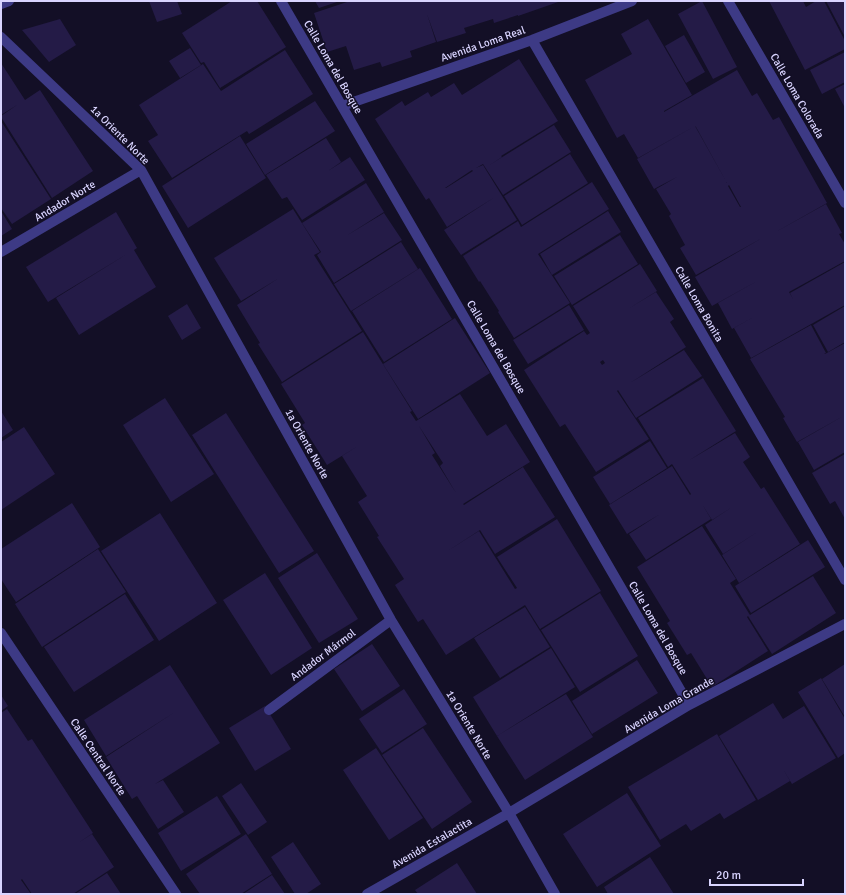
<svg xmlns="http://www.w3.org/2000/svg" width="846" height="895" font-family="Signika,sans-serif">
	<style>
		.building { fill: #241b47; fill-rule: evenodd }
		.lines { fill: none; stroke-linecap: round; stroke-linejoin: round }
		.minor { stroke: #3d3a85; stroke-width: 10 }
		.tertiary { stroke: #3d3a85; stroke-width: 10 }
		.labels { text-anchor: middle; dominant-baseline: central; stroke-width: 3; stroke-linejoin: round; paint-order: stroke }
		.street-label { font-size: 11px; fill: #d9d4ff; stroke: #130f26 }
	</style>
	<rect width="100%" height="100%" fill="#130f26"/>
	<path class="building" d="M 149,1 L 177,1 L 182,14 L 157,22 Z
		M 232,1 L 257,1 L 286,47 L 220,88 L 204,62 L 201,63 L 182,33 Z
		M 315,1 L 340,1 L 319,8 Z
		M 350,1 L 561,1 L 518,16 L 518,15 L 494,23 L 493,19 L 464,28 L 466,33 L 437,42 L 427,14 L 436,42 L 410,51 L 412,57 L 382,67 L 380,62 L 354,70 L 346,46 L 327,52 L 314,13 Z
		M 702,1 L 737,67 L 713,79 L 678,14 Z
		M 769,1 L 803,1 L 806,7 L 816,1 L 824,1 L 845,41 L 845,49 L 805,70 Z
		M 826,1 L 845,1 L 845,37 Z
		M 60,19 L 76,45 L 49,62 L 22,30 Z
		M 648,19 L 692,95 L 664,111 L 664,112 L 737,70 L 752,96 L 757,93 L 773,120 L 779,117 L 827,203 L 774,233 L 826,204 L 842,233 L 839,234 L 845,244 L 845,261 L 789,292 L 793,299 L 790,293 L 845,262 L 845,305 L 751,358 L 734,328 L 757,315 L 732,329 L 718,303 L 759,280 L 712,306 L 695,277 L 762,238 L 696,275 L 680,248 L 685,245 L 669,216 L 671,214 L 656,189 L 677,177 L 654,189 L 637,159 L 695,126 L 727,183 L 696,127 L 695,126 L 638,158 L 624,134 L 617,138 L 585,80 L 632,54 L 621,34 ZM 729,185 L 741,207 L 740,207 L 728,186 Z
		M 684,35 L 705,72 L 686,83 L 665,46 Z
		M 190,48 L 201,65 L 180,78 L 169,61 Z
		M 285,50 L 313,94 L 249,134 L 247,131 L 172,178 L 148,141 L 158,135 L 139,105 L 203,64 L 221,91 Z
		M 845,52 L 845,82 L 822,94 L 810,70 Z
		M 519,59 L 558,121 L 501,156 L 502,157 L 488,166 L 554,125 L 571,152 L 503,195 L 483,164 L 476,168 L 483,165 L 517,220 L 461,255 L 444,230 L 495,197 L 447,227 L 429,198 L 426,200 L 375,119 L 402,101 L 405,106 L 428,92 L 431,97 L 454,83 L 462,95 ZM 472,170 L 473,171 L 446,188 L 445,188 Z
		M 1,63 L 25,100 L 40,90 L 93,171 L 52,198 L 1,117 L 1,116 L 17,105 L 1,115 Z
		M 845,84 L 845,108 L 835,89 Z
		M 315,101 L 335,131 L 265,175 L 246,144 Z
		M 1,121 L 51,199 L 12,224 L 1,208 Z
		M 240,136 L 266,178 L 188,228 L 162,186 Z
		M 326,138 L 341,162 L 328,171 L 350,157 L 365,180 L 302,220 L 287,197 L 282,199 L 266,175 Z
		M 570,154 L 588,183 L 522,225 L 504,196 Z
		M 592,182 L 609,209 L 538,254 L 570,303 L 514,338 L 498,312 L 499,311 L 480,281 L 479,282 L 463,256 L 518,221 L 521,227 Z
		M 366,183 L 384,212 L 346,236 L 384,213 L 402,240 L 334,283 L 317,255 L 321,252 L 302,223 Z
		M 293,209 L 320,252 L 314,255 L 362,331 L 282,382 L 258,344 L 260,343 L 237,305 L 279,278 L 241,301 L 214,258 Z
		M 1,211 L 12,229 L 1,236 Z
		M 608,211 L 621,232 L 552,275 L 540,254 Z
		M 116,212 L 137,248 L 134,250 L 156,287 L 79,335 L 56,298 L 127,254 L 48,302 L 26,267 Z
		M 620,235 L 638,264 L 572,305 L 554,276 Z
		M 401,242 L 418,269 L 351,311 L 334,284 Z
		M 640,264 L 657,291 L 628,309 L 656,292 L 674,319 L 670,322 L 686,347 L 630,383 L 684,350 L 702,376 L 636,418 L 618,390 L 617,391 L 649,439 L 596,472 L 565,424 L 560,427 L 524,370 L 584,331 L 590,339 L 587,335 L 590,333 L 573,306 ZM 603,360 L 605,363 L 602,365 L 600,362 Z
		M 420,268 L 452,319 L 384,362 L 352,311 Z
		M 187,304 L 201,328 L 182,340 L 168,316 Z
		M 569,305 L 584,330 L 528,364 L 513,340 Z
		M 845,306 L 845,342 L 828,352 L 813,325 Z
		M 455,318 L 490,373 L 418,419 L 383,364 Z
		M 811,325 L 826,353 L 824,354 L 825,354 L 845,343 L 845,415 L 797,442 L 783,418 L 785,417 L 750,359 Z
		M 363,332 L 412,411 L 410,412 L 416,421 L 460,394 L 487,436 L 506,424 L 530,462 L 463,504 L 464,505 L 523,467 L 555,517 L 495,554 L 480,530 L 446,552 L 479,531 L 515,589 L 517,588 L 497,557 L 557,519 L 601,591 L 540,629 L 525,605 L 446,655 L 423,619 L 418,622 L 395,585 L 404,579 L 377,537 L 379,536 L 358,502 L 367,496 L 342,456 L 358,446 L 327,465 L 302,425 L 305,423 L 281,384 ZM 419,426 L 443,463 L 440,466 L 456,493 L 432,455 L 435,453 Z
		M 703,378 L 736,431 L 688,461 L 735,433 L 750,457 L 743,462 L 761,489 L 764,487 L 800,544 L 739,583 L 722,555 L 759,531 L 723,554 L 705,525 L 732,507 L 712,520 L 702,504 L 711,519 L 646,560 L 629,534 L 660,514 L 627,534 L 609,505 L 672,466 L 690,495 L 691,494 L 672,464 L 668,467 L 638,418 Z
		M 165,398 L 214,474 L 171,502 L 123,425 Z
		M 1,411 L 13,430 L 1,438 Z
		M 226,413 L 314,551 L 279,573 L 192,435 Z
		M 845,415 L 845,452 L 814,470 L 798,442 Z
		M 24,427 L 55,474 L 1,510 L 1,442 Z
		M 650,441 L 667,468 L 610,504 L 593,477 Z
		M 845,454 L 845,519 L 835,501 L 830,504 L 812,473 Z
		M 72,503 L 100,547 L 16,602 L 1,579 L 1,549 Z
		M 160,513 L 217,603 L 159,641 L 101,551 Z
		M 702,526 L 736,579 L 730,583 L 750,615 L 813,576 L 836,613 L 772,654 L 748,616 L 747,617 L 768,651 L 712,687 L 691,653 L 687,655 L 667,623 L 670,621 L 637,567 Z
		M 808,540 L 825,567 L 751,613 L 735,586 Z
		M 98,549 L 126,592 L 42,647 L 15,604 Z
		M 317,553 L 358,619 L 319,643 L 278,578 Z
		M 265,573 L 312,648 L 271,675 L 223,600 Z
		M 600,593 L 638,656 L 580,692 L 541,630 Z
		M 125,594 L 154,640 L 74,692 L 44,647 Z
		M 525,607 L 550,647 L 500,678 L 474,638 Z
		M 372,644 L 400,686 L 362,711 L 334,669 Z
		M 551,648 L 575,687 L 497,736 L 473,697 Z
		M 637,660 L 658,693 L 592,734 L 572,701 Z
		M 845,664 L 845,717 L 822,679 Z
		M 170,665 L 220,743 L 155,784 L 163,780 L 184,812 L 158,829 L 137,796 L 132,799 L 106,757 L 175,712 L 106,756 L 84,720 Z
		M 821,678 L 845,719 L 845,753 L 838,758 L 798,692 Z
		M 404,689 L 427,724 L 382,753 L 359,719 Z
		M 566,694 L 593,737 L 525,780 L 497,736 Z
		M 1,695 L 8,706 L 1,711 Z
		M 773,703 L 783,719 L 804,706 L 836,758 L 792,784 L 783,769 L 790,781 L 758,800 L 719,736 Z
		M 265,706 L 291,749 L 255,771 L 229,728 Z
		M 7,709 L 28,741 L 32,739 L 93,833 L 78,843 L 92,834 L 114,867 L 73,894 L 32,894 L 22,879 L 21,880 L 31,894 L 1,894 L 1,713 Z
		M 423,728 L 472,802 L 432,829 L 382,755 Z
		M 717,734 L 756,800 L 724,819 L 720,813 L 691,831 L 686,824 L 660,840 L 628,787 Z
		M 376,748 L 423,818 L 389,840 L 343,770 Z
		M 241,783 L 267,822 L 248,835 L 222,796 Z
		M 627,793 L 661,846 L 597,887 L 563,834 Z
		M 217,796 L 241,834 L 181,871 L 158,833 Z
		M 246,834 L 272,874 L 241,894 L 200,894 L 186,874 Z
		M 293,842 L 321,884 L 306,894 L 295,894 L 271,857 Z
		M 650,857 L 674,894 L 608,894 L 604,887 Z
		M 457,863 L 477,894 L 418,894 L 415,890 Z
		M 107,873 L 121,894 L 75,894 Z
		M 272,875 L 285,894 L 243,894 Z"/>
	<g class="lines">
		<path class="minor" d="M 281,1 L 689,705
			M 728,1 L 845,203
			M 1,4 L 9,1
			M 1,37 L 141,170 L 391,620 L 509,813 L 555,894
			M 532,40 L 845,580
			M 342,106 L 532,40 L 632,1
			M 1,252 L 141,170
			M 269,710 L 391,620
			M 367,894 L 509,813 L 689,705 L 845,624"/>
		<path class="tertiary" d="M 1,633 L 176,894"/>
	</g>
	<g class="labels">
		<g class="street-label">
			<text transform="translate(483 44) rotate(-19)">Avenida Loma Real</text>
			<text transform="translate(333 67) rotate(60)">Calle Loma del Bosque</text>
			<text transform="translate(797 96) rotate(60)">Calle Loma Colorada</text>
			<text transform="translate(120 135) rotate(45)">1a Oriente Norte</text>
			<text transform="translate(65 201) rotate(-31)">Andador Norte</text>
			<text transform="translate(699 304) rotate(60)">Calle Loma Bonita</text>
			<text transform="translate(496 347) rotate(60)">Calle Loma del Bosque</text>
			<text transform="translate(307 444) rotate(61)">1a Oriente Norte</text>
			<text transform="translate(658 628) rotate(60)">Calle Loma del Bosque</text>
			<text transform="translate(323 655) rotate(-37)">Andador Mármol</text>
			<text transform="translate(669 705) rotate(-30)">Avenida Loma Grande</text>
			<text transform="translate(469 725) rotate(59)">1a Oriente Norte</text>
			<text transform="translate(98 757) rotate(56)">Calle Central Norte</text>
			<text transform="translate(432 843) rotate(-30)">Avenida Estalactita</text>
		</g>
	</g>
	<rect width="846" height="895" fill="none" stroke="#d9d4ff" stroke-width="4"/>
	<path d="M710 879v6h93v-6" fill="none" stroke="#d9d4ff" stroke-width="2"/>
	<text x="716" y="879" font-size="12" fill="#d9d4ff" stroke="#130f26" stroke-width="3" paint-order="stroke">20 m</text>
</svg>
